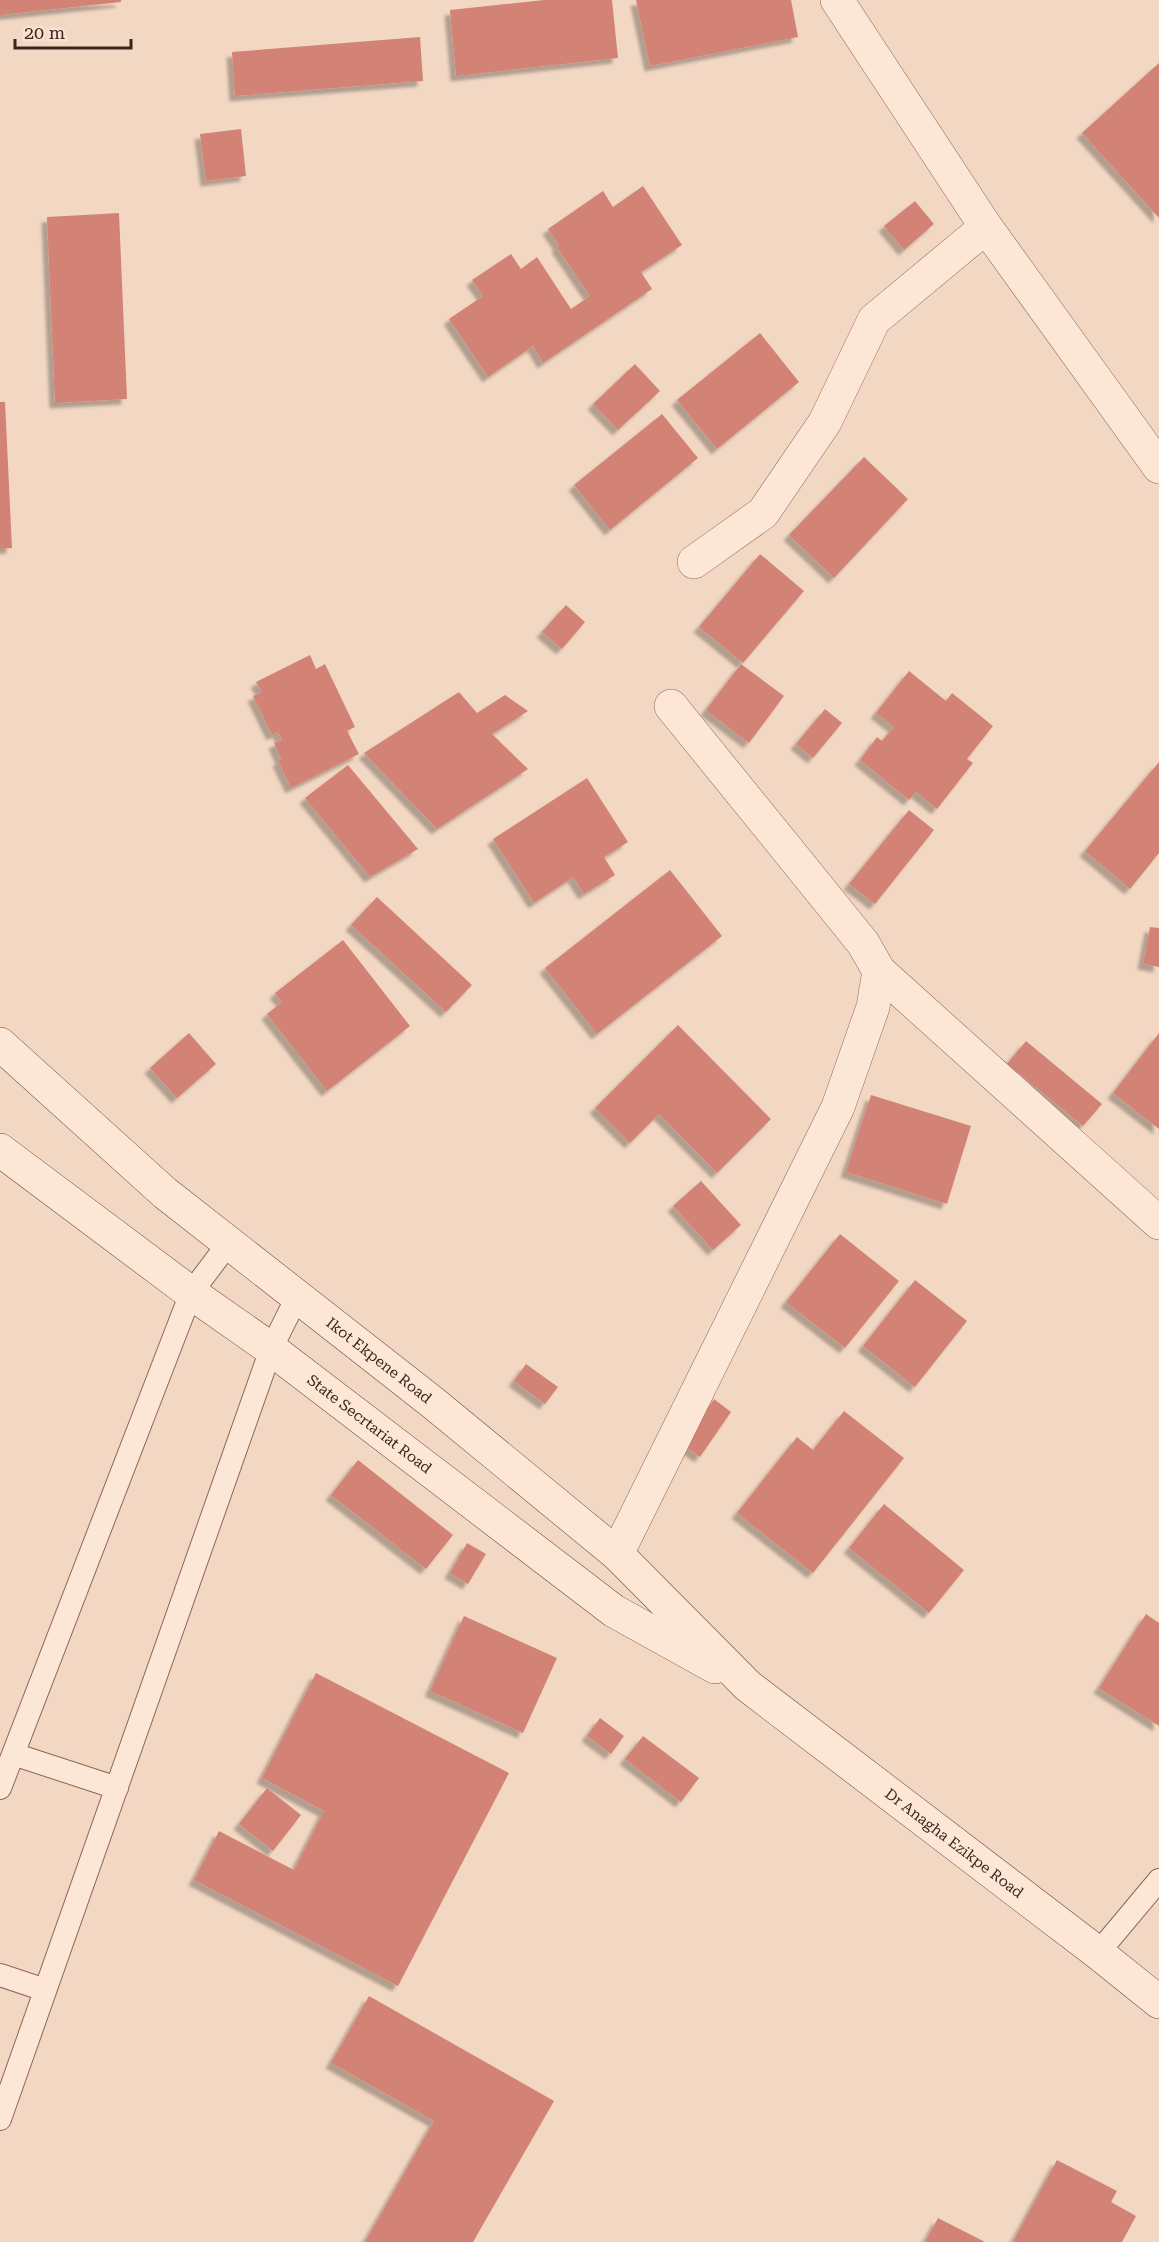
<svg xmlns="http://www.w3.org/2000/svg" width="1159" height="2242" font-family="'Roboto Serif',serif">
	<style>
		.building { fill: #d38375; filter: url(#shadow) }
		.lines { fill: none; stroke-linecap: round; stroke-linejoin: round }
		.lane-casing { stroke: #8e6658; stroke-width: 24 }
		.street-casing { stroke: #8e6658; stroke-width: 34 }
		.secondary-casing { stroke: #70473b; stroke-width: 34 }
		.lane { stroke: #fce7d7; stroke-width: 22 }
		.street { stroke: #fce7d7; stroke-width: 33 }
		.secondary { stroke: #fce7d7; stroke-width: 33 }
		.labels { text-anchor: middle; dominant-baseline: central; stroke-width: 4.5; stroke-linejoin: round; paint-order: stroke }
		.street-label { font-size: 15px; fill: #3c241d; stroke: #f8e3d3 }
	</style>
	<defs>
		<filter id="shadow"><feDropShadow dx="-5.5" dy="5.5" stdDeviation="1.5" flood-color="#0004"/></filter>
	</defs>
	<rect width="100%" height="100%" fill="#f2d7c3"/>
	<path class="building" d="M 0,0 L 121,0 L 121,2 L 0,15 Z
		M 544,0 L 612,0 L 618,58 L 456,76 L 450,10 Z
		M 636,0 L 791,0 L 798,37 L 650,66 Z
		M 420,37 L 423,81 L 235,96 L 232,52 Z
		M 1159,63 L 1159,218 L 1082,133 Z
		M 241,129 L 246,176 L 206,181 L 200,134 Z
		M 643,186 L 682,245 L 641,272 L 652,289 L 543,363 L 533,346 L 488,377 L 449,319 L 483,296 L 472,280 L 511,254 L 521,269 L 537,257 L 571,309 L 590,296 L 557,247 L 559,245 L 548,229 L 603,191 L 613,207 Z
		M 915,201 L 934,224 L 904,250 L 884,226 Z
		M 119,213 L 127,399 L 55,403 L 47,217 Z
		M 760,333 L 799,382 L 717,449 L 677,400 Z
		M 635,364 L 660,391 L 618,430 L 593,404 Z
		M 0,402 L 5,402 L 12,548 L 0,549 Z
		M 662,414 L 698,458 L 610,530 L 574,485 Z
		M 864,457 L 908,499 L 834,578 L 789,535 Z
		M 760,554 L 804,591 L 743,663 L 699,627 Z
		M 566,605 L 585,622 L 562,649 L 542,632 Z
		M 310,655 L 316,669 L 325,664 L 355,727 L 347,731 L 359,754 L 291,788 L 278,761 L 281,759 L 274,743 L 282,740 L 278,732 L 272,735 L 253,696 L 262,692 L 256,682 Z
		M 741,664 L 784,696 L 749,743 L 706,710 Z
		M 909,671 L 946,701 L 952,693 L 993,726 L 967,759 L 973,763 L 937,809 L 916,792 L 909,800 L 860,760 L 877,737 L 882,741 L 894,727 L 876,713 Z
		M 459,692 L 477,713 L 505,695 L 528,711 L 492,734 L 528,769 L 437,829 L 364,753 Z
		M 825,709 L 842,723 L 813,758 L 796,744 Z
		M 1159,762 L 1159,853 L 1130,889 L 1085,851 Z
		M 348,765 L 418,849 L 370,877 L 305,798 Z
		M 587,778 L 628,842 L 604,857 L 615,875 L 584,894 L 573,877 L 534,903 L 493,839 Z
		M 909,810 L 934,830 L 875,904 L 849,884 Z
		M 670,870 L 722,936 L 597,1034 L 545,968 Z
		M 377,897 L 472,985 L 446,1012 L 351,925 Z
		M 1150,927 L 1159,928 L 1159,967 L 1143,964 Z
		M 343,940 L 410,1026 L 327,1091 L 267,1014 L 282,1002 L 275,993 Z
		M 678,1025 L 771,1119 L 717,1173 L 659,1114 L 630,1143 L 595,1108 Z
		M 189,1033 L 216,1064 L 177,1098 L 150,1068 Z
		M 1159,1033 L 1159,1129 L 1113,1093 Z
		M 1026,1041 L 1102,1104 L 1083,1126 L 1007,1064 Z
		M 871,1095 L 971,1126 L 947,1204 L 846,1172 Z
		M 701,1181 L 741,1225 L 713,1250 L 673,1206 Z
		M 840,1234 L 899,1281 L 845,1348 L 786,1302 Z
		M 915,1280 L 967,1321 L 915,1387 L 863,1346 Z
		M 526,1364 L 558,1387 L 545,1404 L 514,1381 Z
		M 714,1399 L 731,1412 L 700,1457 L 682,1444 Z
		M 844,1411 L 904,1458 L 813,1573 L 737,1513 L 797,1437 L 813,1450 Z
		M 358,1460 L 453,1535 L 426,1569 L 331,1495 Z
		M 884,1504 L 964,1570 L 929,1613 L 849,1548 Z
		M 467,1543 L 486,1554 L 468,1584 L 450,1573 Z
		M 1146,1614 L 1159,1623 L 1159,1726 L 1099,1688 Z
		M 464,1616 L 557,1658 L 523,1733 L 430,1691 Z
		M 316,1673 L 509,1773 L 398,1986 L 194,1880 L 219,1831 L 294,1870 L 324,1811 L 262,1778 Z
		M 600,1718 L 624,1736 L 611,1754 L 587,1736 Z
		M 643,1736 L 699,1778 L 681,1802 L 625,1759 Z
		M 267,1788 L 301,1815 L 273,1851 L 239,1824 Z
		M 369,1996 L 554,2101 L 473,2242 L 365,2242 L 434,2121 L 331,2063 Z
		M 1057,2160 L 1117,2191 L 1111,2202 L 1136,2216 L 1122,2242 L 1013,2242 Z
		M 938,2218 L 985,2242 L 925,2242 Z"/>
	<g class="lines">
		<defs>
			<path id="lane" d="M 13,1754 L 117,1788
				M 0,1788 L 191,1293 L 228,1244
				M 1098,1953 L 1159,1880
				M 0,1975 L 45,1990
				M 0,2119 L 271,1349 L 297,1297"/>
			<path id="street" d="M 837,0 L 986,227 L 1159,467
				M 694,562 L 763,513 L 825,422 L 874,320 L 986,227
				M 879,971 L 1159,1223
				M 617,1554 L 838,1107 L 873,1007 L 879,971 L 863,943 L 671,706"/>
			<g id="secondary">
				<path id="s1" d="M 0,1044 L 165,1193 L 432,1402 L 617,1554 L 748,1686 L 1098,1953 L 1159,2002"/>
				<path id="s2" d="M 0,1150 L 191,1293 L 271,1349 L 614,1611 L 715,1667"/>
			</g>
		</defs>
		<use href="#lane" class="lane-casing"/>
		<use href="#street" class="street-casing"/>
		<use href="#secondary" class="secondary-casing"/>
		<use href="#lane" class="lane"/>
		<use href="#street" class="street"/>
		<use href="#secondary" class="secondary"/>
	</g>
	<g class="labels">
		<g class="street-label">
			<text stroke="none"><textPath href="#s1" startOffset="494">Ikot Ekpene Road</textPath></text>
			<text stroke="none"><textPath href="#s2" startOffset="460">State Secrtariat Road</textPath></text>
			<text stroke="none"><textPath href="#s1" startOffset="1246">Dr Anagha Ezikpe Road</textPath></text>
		</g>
	</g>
	<path d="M15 39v9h116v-9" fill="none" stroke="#3c241d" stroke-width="3"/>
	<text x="24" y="39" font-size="18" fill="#3c241d" stroke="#f8e3d3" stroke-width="4.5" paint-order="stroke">20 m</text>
</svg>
